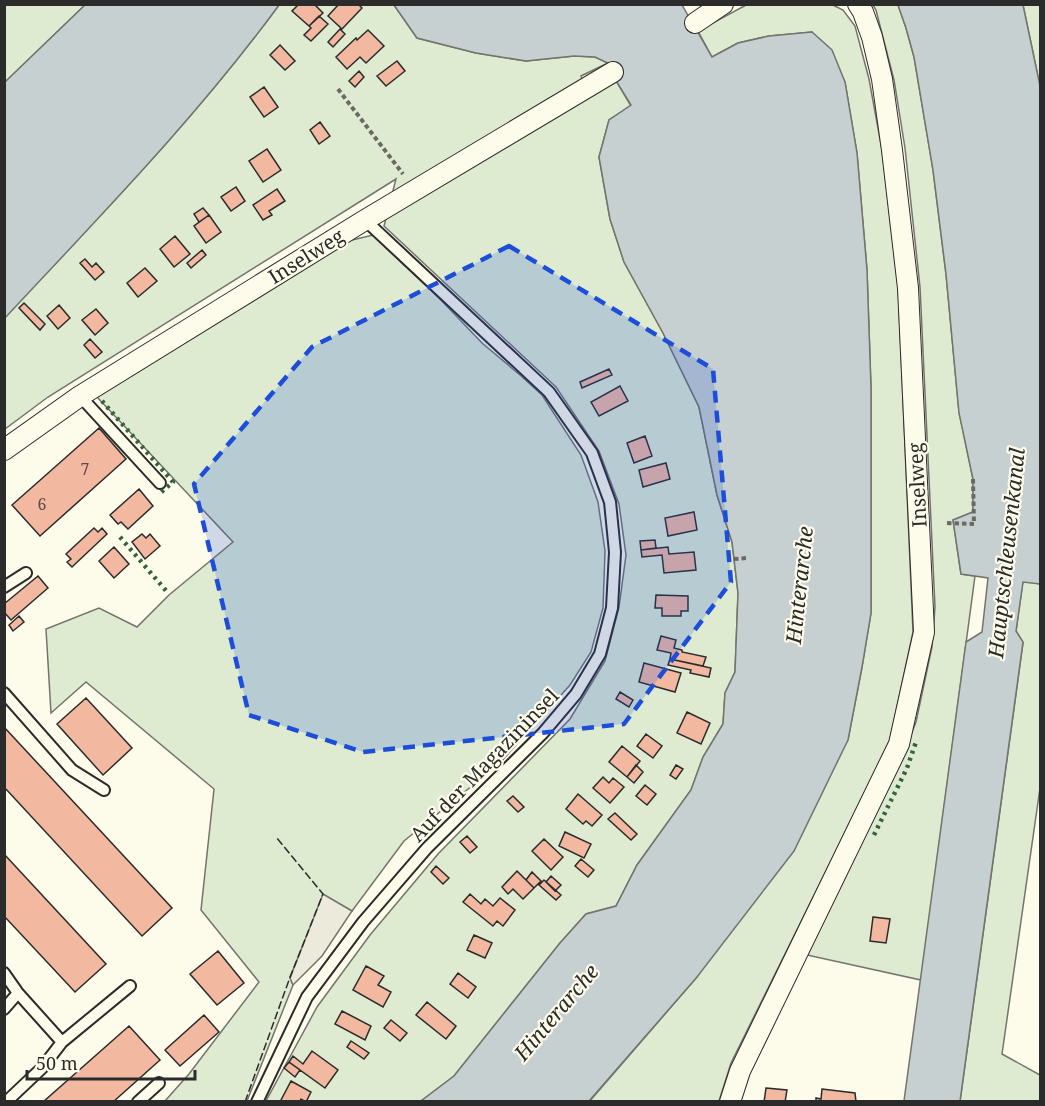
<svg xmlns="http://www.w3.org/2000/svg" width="1045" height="1106" font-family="'Noto Serif',serif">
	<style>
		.green { fill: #deebd1; stroke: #74746e; stroke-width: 1.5 }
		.parking { fill: #eceadb; stroke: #74746e; stroke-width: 1.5 }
		.water { fill: #c7d0d0; stroke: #74746e; stroke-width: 1.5 }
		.building { fill: #f2b8a0; stroke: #2b2b2b; stroke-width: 1.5 }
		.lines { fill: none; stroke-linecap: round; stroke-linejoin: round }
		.lane-casing { stroke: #2b2b2b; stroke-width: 14 }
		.street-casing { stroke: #2b2b2b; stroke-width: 22 }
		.path { stroke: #6a6964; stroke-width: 4; stroke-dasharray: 4.5 3; stroke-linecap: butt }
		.lane { stroke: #fdfbea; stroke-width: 10 }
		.street { stroke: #fdfbea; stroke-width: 20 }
		.hedge { stroke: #34623c; stroke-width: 4.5; stroke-dasharray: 3 4.5; stroke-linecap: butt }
		.fence { stroke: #2b2b2b; stroke-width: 1.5; stroke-dasharray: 8 3; stroke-linecap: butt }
		.marked { fill: #1d4ed8; fill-opacity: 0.2; stroke: #1d4ed8; stroke-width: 4.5; stroke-dasharray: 12 8; stroke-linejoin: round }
		.labels { text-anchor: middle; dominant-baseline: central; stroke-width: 4.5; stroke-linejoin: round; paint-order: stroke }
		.number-label { font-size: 16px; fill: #5d4e48 }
		.street-label { font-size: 20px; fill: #2b2b2b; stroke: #fdfbea }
		.water-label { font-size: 21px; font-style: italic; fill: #2b2b2b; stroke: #fdfbea }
	</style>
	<rect width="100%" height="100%" fill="#fdfbea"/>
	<path class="green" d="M 5,5 L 85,5 L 5,82 Z
		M 279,5 L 394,5 L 417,38 L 476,53 L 526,61 L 574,56 L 595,57 L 608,63 L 581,76 L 588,95 L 615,79 L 631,106 L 609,120 L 599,157 L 610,219 L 624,262 L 663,333 L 699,407 L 717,495 L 732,542 L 738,593 L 735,672 L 725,693 L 723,724 L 703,757 L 691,790 L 637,865 L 616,906 L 586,914 L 560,943 L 454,1076 L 421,1101 L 266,1101 L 317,1007 L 370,935 L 438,854 L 570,719 L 605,661 L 619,607 L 626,555 L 619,504 L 599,451 L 556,387 L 384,226 L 396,179 L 48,397 L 5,429 L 4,318 C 99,217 197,117 279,5 Z
		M 746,5 L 833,5 L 843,10 L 855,26 L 869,79 L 882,150 L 898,285 L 913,632 L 889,744 L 731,1063 L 719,1101 L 589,1102 L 697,977 L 848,740 L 862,667 L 871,613 L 871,388 L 867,270 L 857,153 L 845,82 L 812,32 L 769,36 L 738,43 L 712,57 L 698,31 Z
		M 873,5 L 898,5 L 906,28 L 914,57 L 933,170 L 946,274 L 959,412 L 973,479 L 973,512 L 953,520 L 961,574 L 975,576 L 921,980 L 807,955 L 900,762 L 916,722 L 932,647 L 935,607 L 920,287 L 905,148 L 894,80 L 876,10 Z
		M 1023,5 L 1040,5 L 1040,86 Z
		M 373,235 L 439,298 L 482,343 L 520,375 L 542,395 L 581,455 L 598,502 L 605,551 L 603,608 L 591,652 L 570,685 L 499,764 L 404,841 L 352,911 L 324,895 L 290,977 L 293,985 L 247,1101 L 165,1101 L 189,1074 L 259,982 L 201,910 L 214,789 L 86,682 L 51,713 L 46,629 L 99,608 L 137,627 L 169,595 L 233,542 L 97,397 L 348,241 Z
		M 1023,581 L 1040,584 L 1040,788 L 1002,1054 L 1040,1075 L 1040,1101 L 960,1102 L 1023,643 L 1016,631 Z"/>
	<path class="parking" d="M 323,894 L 352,911 L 322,956 L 293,985 L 290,978 Z"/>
	<path class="water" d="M 85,5 L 279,5 C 197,117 99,217 5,318 L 5,82 Z
		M 394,5 L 682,5 L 712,57 L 738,43 L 769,36 L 812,32 L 832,50 L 845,82 L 857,153 L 867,270 L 871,388 L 871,613 L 862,667 L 848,740 L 794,851 L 697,977 L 589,1101 L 421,1101 L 454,1076 L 560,943 L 586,914 L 616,906 L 637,865 L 691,790 L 703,757 L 723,724 L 725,693 L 735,672 L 738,593 L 732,542 L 717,495 L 699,407 L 663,333 L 624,262 L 610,219 L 599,157 L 609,120 L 631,105 L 615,79 L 608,63 L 595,57 L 574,56 L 526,61 L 476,53 L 417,38 Z
		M 898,5 L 1023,5 L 1040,86 L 1040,584 L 1023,582 L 1016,631 L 1023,642 L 960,1101 L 904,1101 L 966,642 L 982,632 L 988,578 L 961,574 L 953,520 L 973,512 L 973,479 L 959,413 L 946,274 L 933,170 L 914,57 L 906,28 Z"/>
	<path class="building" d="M 299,4 L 314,4 L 323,13 L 309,26 L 292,11 Z
		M 339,4 L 358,4 L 362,8 L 342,29 L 328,16 Z
		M 319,16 L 328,24 L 311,41 L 304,35 L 311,28 L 309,26 Z
		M 340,29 L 345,34 L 333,47 L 328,42 Z
		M 368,30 L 384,46 L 366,63 L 360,57 L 347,69 L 336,57 L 356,38 L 357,40 Z
		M 280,45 L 295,61 L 285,70 L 270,55 Z
		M 397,61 L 405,71 L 386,86 L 377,76 Z
		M 359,71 L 364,77 L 355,87 L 349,81 Z
		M 264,87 L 278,107 L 264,117 L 250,97 Z
		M 320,122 L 330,136 L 319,144 L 310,130 Z
		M 267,149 L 281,170 L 263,182 L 249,161 Z
		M 236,187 L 245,201 L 231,211 L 221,197 Z
		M 277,189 L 285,201 L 269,211 L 272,215 L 263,220 L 253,205 Z
		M 203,208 L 209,215 L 199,222 L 194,214 Z
		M 209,215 L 221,232 L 206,243 L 194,226 Z
		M 175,236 L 190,254 L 174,267 L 160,249 Z
		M 202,250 L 206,255 L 191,268 L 187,263 Z
		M 85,259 L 92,267 L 96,263 L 104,272 L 95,280 L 80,263 Z
		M 145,268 L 157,281 L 138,297 L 127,283 Z
		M 24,303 L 45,324 L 40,330 L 19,308 Z
		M 59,305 L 70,318 L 58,329 L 47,316 Z
		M 96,309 L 108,323 L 95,335 L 82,320 Z
		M 90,339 L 102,352 L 95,358 L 84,345 Z
		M 609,369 L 612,375 L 582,388 L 580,382 Z
		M 620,386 L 628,401 L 599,416 L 591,402 Z
		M 99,428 L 126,459 L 40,536 L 12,505 Z
		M 645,436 L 652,456 L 634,463 L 627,443 Z
		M 666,463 L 670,479 L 643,487 L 639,470 Z
		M 139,489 L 153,506 L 128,529 L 121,522 L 118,524 L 110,515 Z
		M 694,512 L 697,530 L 668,536 L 665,518 Z
		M 94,528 L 98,532 L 102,528 L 107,534 L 72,567 L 67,562 L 71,559 L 66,554 Z
		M 142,534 L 146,538 L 150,534 L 160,546 L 145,559 L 132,542 Z
		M 655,540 L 656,548 L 641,550 L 640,541 Z
		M 114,547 L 129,564 L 114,578 L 99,561 Z
		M 668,547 L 669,554 L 694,552 L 696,570 L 664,573 L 662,555 L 642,557 L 641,550 Z
		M 38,576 L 48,588 L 11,620 L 4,612 L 4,604 Z
		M 656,595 L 688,596 L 688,611 L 681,611 L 681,616 L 662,616 L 662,608 L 655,608 Z
		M 19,616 L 24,622 L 13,631 L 9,625 Z
		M 661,636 L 676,640 L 674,648 L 682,650 L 682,652 L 706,657 L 703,666 L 670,659 L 671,653 L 657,650 Z
		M 670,659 L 711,668 L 709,677 L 690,673 L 691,670 L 668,665 Z
		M 644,663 L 681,673 L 675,692 L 639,682 Z
		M 620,692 L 633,700 L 629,707 L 616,699 Z
		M 86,698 L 132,748 L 103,775 L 57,724 Z
		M 687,712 L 710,723 L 701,744 L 677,733 Z
		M 4,727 L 172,908 L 142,936 L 4,787 Z
		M 646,734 L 662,746 L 653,758 L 637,746 Z
		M 622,746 L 640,761 L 627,777 L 609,762 Z
		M 636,765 L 643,772 L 634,783 L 627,777 Z
		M 676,765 L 683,769 L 676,779 L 670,775 Z
		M 603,777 L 609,783 L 613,778 L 624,787 L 610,803 L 593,788 Z
		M 645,785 L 656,794 L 647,805 L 636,796 Z
		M 578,794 L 602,815 L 592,826 L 586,821 L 583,824 L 566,809 Z
		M 513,796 L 524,807 L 518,812 L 507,801 Z
		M 615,813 L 637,834 L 631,840 L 608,819 Z
		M 565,832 L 591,844 L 584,858 L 559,846 Z
		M 467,836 L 477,847 L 470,853 L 460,842 Z
		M 544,839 L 563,857 L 551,870 L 532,851 Z
		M 4,854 L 106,964 L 75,992 L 4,916 Z
		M 581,859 L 594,870 L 588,877 L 575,866 Z
		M 436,866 L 449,878 L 443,884 L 431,872 Z
		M 517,871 L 534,888 L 523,899 L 513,889 L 508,894 L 502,887 Z
		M 532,872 L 541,881 L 534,888 L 526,880 Z
		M 551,876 L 561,885 L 555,891 L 546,882 Z
		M 544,880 L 561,895 L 556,900 L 539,885 Z
		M 470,894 L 481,904 L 485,899 L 493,906 L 500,898 L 515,910 L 503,926 L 497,921 L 493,926 L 463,902 Z
		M 873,917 L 890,919 L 886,943 L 870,941 Z
		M 474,935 L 492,943 L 485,958 L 467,950 Z
		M 218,951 L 244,983 L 217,1005 L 190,974 Z
		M 366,966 L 384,976 L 378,985 L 391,992 L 383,1007 L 353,990 Z
		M 458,973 L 476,987 L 468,998 L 450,984 Z
		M 427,1002 L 456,1026 L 446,1039 L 416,1015 Z
		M 342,1011 L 371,1026 L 365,1040 L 335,1024 Z
		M 204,1015 L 219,1032 L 180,1066 L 165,1050 Z
		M 391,1020 L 407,1033 L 400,1041 L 384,1028 Z
		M 129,1026 L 160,1060 L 113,1102 L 43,1102 Z
		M 351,1041 L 369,1053 L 364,1059 L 347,1047 Z
		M 312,1051 L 338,1070 L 325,1088 L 289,1062 L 293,1056 L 303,1064 Z
		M 289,1062 L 300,1070 L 295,1077 L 284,1068 Z
		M 291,1081 L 311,1092 L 306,1102 L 301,1099 L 300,1102 L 280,1102 Z
		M 766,1088 L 787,1090 L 785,1102 L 764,1102 Z
		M 822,1089 L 855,1093 L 856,1102 L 816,1102 L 816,1098 L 821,1099 Z"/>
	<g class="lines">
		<defs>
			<path id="lane" d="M 80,396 L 160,483
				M 4,587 L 26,573
				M 4,693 L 72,770 L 104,790
				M 4,973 L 18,993 L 4,1009
				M 62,1042 L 130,986
				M 6,1102 L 42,1068 L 62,1042 L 18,993
				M 138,1102 L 159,1083
				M 257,1102 L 307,997 L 363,922 L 427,848 L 543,733 L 576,694 L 600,654 L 612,608 L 615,552 L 610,502 L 592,453 L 549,392 L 365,220"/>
			<path id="street" d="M 695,23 L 723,4
				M 4,450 L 80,396 L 365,220 L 613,72
				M 730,1102 L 740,1071 L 899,744 L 924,632 L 908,288 L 892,150 L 882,79 L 872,37 L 863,12 L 858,4"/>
		</defs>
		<use href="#lane" class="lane-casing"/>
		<use href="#street" class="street-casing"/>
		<path class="path" d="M 338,89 L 403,174
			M 947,523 L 974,524 L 973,479
			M 734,559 L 747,558"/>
		<use href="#lane" class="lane"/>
		<use href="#street" class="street"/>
		<path class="hedge" d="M 102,401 L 173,482 L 159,494
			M 120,537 L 168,593
			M 874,835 L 907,768 L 916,742"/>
		<path class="fence" d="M 245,1102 L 289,980 L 323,894 L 276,837"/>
	</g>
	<path class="marked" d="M 509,246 L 713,369 L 731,582 L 624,724 L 363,752 L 249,715 L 194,484 L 312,347 Z"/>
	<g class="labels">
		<g class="number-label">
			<text x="85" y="469">7</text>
			<text x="42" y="504">6</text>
		</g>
		<g class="street-label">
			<text transform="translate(306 256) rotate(-32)">Inselweg</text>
			<text transform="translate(917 485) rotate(-93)">Inselweg</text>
			<text transform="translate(484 765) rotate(-46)">Auf der Magazininsel</text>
		</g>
		<g class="water-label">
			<text transform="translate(1006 553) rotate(-84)">Hauptschleusenkanal</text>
			<text transform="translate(799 585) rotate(-84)">Hinterarche</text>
			<text transform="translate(556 1012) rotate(-50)">Hinterarche</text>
		</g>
	</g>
	<rect width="1045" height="1106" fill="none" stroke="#2b2b2b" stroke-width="12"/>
	<path d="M27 1070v9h168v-9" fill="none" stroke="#2b2b2b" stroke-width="3"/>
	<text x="36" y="1070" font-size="18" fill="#2b2b2b" stroke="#fdfbea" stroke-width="4.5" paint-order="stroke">50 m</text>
</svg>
